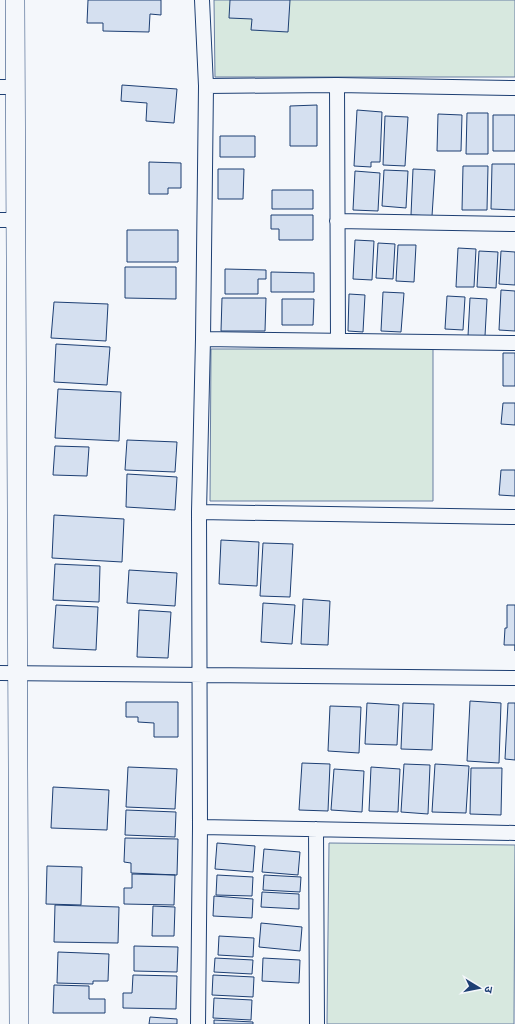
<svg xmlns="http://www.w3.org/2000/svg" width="515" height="1024" font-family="Arial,'Noto Sans Devanagari',sans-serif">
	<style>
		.green { fill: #d7e8df; stroke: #687fa3 }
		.building { fill: #d5e0f0; stroke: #1d3f73 }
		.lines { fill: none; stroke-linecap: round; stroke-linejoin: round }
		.street-casing { stroke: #1d3f73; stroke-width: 16 }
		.secondary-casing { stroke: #1d3f73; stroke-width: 20 }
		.street { stroke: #f4f7fb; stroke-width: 14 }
		.secondary { stroke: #f4f7fb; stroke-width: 19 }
	</style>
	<rect width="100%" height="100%" fill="#f4f7fb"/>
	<path class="green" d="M 214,0 L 515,0 L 515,77 L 215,77 Z
		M 211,349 L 433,349 L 433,501 L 210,501 Z
		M 329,843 L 515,845 L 514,1024 L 327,1024 Z"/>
	<path class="building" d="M 88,0 L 161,0 L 161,15 L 150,14 L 149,32 L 103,31 L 103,23 L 87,23 Z
		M 230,0 L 290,0 L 288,32 L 251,30 L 252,19 L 229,18 Z
		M 122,85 L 177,89 L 174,123 L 146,121 L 147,103 L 121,101 Z
		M 317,105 L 317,146 L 290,146 L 290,106 Z
		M 357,110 L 382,112 L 380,162 L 371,162 L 371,167 L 354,166 Z
		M 467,113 L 488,113 L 488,154 L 466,154 Z
		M 438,114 L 462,115 L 461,151 L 437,151 Z
		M 493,115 L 515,115 L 515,151 L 493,151 Z
		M 385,116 L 408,117 L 405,166 L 383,165 Z
		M 220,136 L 255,136 L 255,157 L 220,157 Z
		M 149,162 L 181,163 L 181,188 L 168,188 L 168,194 L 149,194 Z
		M 492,164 L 515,164 L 515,210 L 491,209 Z
		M 463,166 L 488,166 L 487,210 L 462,210 Z
		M 218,169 L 244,169 L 243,199 L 218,199 Z
		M 413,169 L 435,170 L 432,216 L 411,215 Z
		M 384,170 L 408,171 L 406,208 L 382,206 Z
		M 355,171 L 380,173 L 378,211 L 353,210 Z
		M 272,190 L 313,190 L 313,209 L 272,209 Z
		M 271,215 L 313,215 L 313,240 L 279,240 L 279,229 L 271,229 Z
		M 127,230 L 178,230 L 178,262 L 127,262 Z
		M 355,240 L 374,241 L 372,280 L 353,279 Z
		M 378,243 L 395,244 L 393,279 L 376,278 Z
		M 398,245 L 416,245 L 414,282 L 396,281 Z
		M 458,248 L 476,249 L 474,287 L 456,287 Z
		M 479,251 L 498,252 L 496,288 L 477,287 Z
		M 501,251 L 515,252 L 515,285 L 499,284 Z
		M 125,267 L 176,267 L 176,299 L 125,298 Z
		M 225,269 L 266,270 L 266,279 L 258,279 L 258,294 L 225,294 Z
		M 271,272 L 314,273 L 314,292 L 271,292 Z
		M 501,290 L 515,291 L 515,331 L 499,330 Z
		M 383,292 L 404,293 L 401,332 L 381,331 Z
		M 349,294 L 365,295 L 363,332 L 348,331 Z
		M 447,296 L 465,297 L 463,330 L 445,329 Z
		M 222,298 L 266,298 L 265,331 L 221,331 Z
		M 470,298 L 487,299 L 485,336 L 468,336 Z
		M 282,299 L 314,299 L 313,325 L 282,325 Z
		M 54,302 L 108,304 L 106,341 L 51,338 Z
		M 56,344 L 110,347 L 107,385 L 54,382 Z
		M 503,353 L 515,353 L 515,386 L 503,386 Z
		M 58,389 L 121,392 L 119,441 L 55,438 Z
		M 503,403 L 515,403 L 515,425 L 501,424 Z
		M 127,440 L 177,442 L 175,472 L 125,470 Z
		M 55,446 L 89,447 L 87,476 L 53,475 Z
		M 501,470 L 515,470 L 515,496 L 499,495 Z
		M 127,474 L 177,477 L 175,510 L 126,507 Z
		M 54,515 L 124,519 L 122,562 L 52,558 Z
		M 221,540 L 259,542 L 257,586 L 219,584 Z
		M 263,543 L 293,544 L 290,597 L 260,596 Z
		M 55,564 L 100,566 L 99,602 L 53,600 Z
		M 129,570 L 177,573 L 175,606 L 127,603 Z
		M 303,599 L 330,601 L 328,645 L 301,644 Z
		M 263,603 L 295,605 L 292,644 L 261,642 Z
		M 56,605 L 98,607 L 96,650 L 53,648 Z
		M 507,605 L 515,605 L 515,651 L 515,645 L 504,645 L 505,628 L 507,628 Z
		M 139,610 L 171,612 L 168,658 L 137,657 Z
		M 470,701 L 501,703 L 499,763 L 467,761 Z
		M 126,702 L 178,702 L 178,737 L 154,737 L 154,723 L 138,722 L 138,717 L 126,717 Z
		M 367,703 L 399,705 L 397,745 L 365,744 Z
		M 403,703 L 434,704 L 432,750 L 401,749 Z
		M 508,703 L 515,703 L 515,760 L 505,759 Z
		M 330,706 L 361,707 L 359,753 L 328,751 Z
		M 302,763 L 330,764 L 328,811 L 299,810 Z
		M 404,764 L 430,765 L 428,814 L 401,812 Z
		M 435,764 L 469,766 L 466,813 L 432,812 Z
		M 128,767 L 177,769 L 175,809 L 126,807 Z
		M 371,767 L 400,769 L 398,812 L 369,811 Z
		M 471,768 L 502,768 L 501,815 L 470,814 Z
		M 334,769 L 364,771 L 362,812 L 331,810 Z
		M 53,787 L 109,790 L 107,830 L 51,828 Z
		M 126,810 L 176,812 L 175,837 L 125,835 Z
		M 125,838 L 178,839 L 177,875 L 131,873 L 131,863 L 124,862 Z
		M 217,843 L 255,846 L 253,872 L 215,869 Z
		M 264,849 L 300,852 L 298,875 L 262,872 Z
		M 47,866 L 82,867 L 81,905 L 46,904 Z
		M 132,874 L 175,875 L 174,905 L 124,904 L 124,888 L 132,888 Z
		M 217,875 L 253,877 L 252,896 L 216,895 Z
		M 264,875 L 301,877 L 300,892 L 263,890 Z
		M 262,892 L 299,894 L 299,909 L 261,907 Z
		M 214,896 L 253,899 L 252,918 L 213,916 Z
		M 55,905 L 119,907 L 118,943 L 54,942 Z
		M 153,906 L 175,907 L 174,936 L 152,936 Z
		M 261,923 L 302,927 L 300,951 L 259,947 Z
		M 219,936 L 254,938 L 253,957 L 218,955 Z
		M 134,946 L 178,947 L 177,972 L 134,971 Z
		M 58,952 L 109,954 L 108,981 L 93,981 L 93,984 L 57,983 Z
		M 215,958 L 253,960 L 252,974 L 214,972 Z
		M 263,958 L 300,960 L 299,983 L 262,981 Z
		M 133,975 L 177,976 L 176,1009 L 123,1008 L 123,993 L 132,993 Z
		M 213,975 L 254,977 L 253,997 L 212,995 Z
		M 54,985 L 89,986 L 89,999 L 105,999 L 105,1013 L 53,1013 Z
		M 214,998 L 252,1000 L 251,1020 L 213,1018 Z
		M 150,1017 L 177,1019 L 177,1024 L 149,1024 Z
		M 214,1020 L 253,1022 L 253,1024 L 214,1024 Z"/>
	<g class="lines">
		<defs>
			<path id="street" d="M 337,85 L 338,341
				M 206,86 L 337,85 L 515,88
				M 0,87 L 16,87
				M 0,220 L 16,220
				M 337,221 L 515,224
				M 203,339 L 515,343
				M 199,512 L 515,517
				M 0,673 L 515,678
				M 200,827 L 515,833
				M 316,829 L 317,1024
				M 198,1024 L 200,827 L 199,512 L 203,339 L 206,86 L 202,0"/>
			<path id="secondary" d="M 15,0 L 19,1024"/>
		</defs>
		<use href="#street" class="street-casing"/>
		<use href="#secondary" class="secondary-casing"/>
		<use href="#street" class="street"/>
		<use href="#secondary" class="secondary"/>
	</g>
	<g transform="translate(479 988) rotate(100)" stroke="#f4f7fb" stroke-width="3" paint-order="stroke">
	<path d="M0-3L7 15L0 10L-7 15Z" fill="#1d3f73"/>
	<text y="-6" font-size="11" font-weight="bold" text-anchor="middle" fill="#1d3f73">उ</text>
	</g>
</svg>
